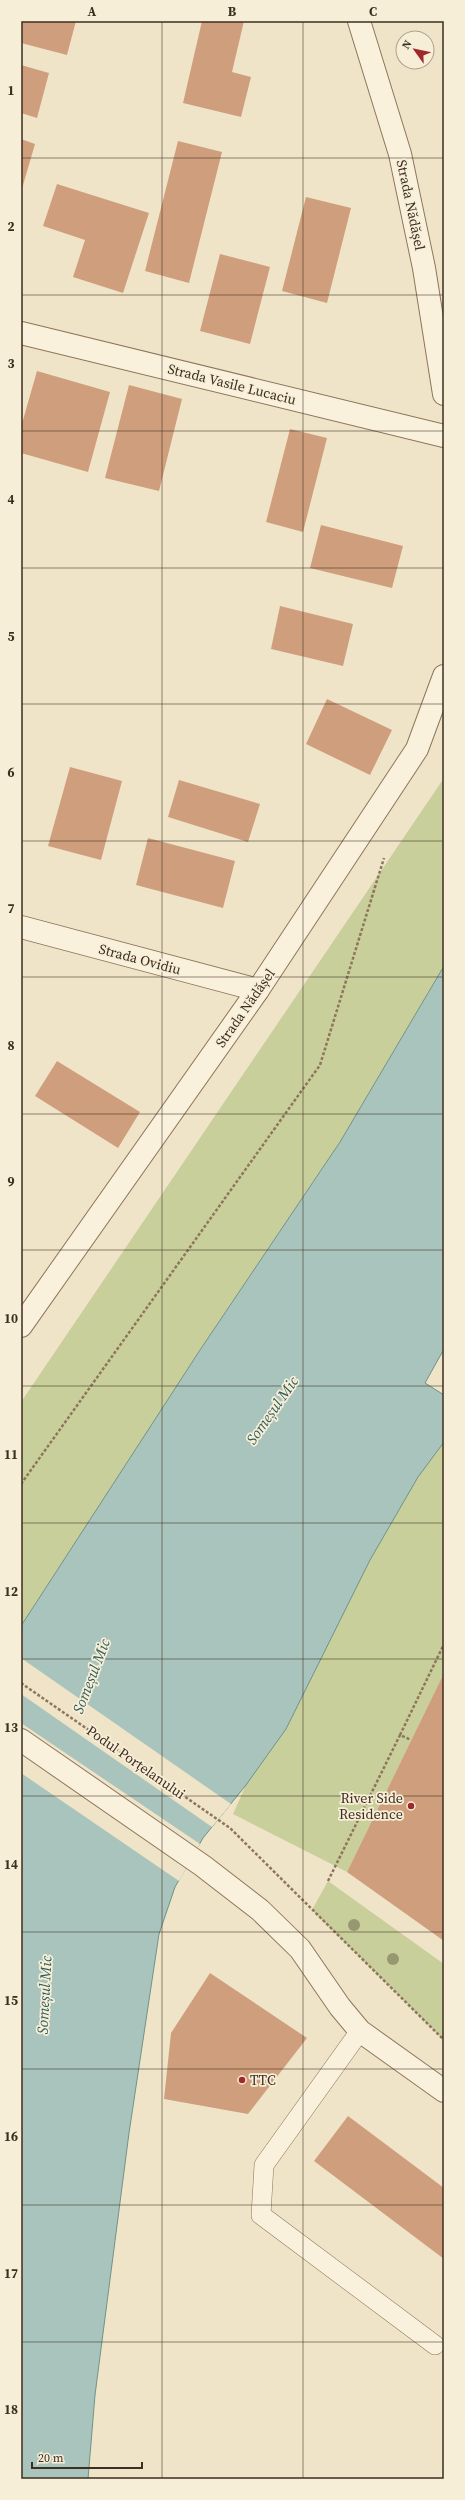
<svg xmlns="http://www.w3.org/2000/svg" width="465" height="2500" font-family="'Source Serif 4',serif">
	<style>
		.green { fill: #c9cf9b }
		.water { fill: #a9c4bc; stroke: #6f938a }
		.pier { fill: #f0e4c8 }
		.building { fill: #cf9f7d }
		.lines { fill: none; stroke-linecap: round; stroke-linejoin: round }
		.service-casing { stroke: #8d765c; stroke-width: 20 }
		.minor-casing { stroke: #8d765c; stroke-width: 24 }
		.tertiary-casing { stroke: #8d765c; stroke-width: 24 }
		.path { stroke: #8d765c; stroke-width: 2.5; stroke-dasharray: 3 2; stroke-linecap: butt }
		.service { stroke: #faf1dc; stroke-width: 19 }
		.minor { stroke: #faf1dc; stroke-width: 22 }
		.tertiary { stroke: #faf1dc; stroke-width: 22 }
		.tree { fill: #96986f }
		.grid { fill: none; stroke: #3d2e20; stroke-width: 1; stroke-opacity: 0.55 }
		.poi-dot { fill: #9e2a2b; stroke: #f7eed8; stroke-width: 1.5 }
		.labels { text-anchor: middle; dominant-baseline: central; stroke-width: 3.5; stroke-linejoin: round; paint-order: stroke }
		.street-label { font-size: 14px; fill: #3d2e20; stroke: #f7eed8 }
		.poi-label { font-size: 14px; fill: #3d2e20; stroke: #f7eed8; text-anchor: end }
		.water-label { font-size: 15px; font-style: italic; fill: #2f5d5a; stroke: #f7eed8 }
		.neatline { fill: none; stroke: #3d2e20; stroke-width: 1.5 }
		.grid-label { font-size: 13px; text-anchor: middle; font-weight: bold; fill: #3d2e20 }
	</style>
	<rect width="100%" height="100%" fill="#f0e4c8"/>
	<path class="green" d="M 444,778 L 444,966 L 340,1142 L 200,1350 L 21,1626 L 21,1402 Z
		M 444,1349 L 425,1383 L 444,1395 L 444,1673 L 347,1872 L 233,1814 L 245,1787 L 203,1838 L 175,1887 L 159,1934 L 128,1779 Z
		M 328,1881 L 444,1964 L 444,2040 L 312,1910 Z"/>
	<path class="water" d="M 444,966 L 444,1349 L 425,1383 L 444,1395 L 444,1442 L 418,1477 L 370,1560 L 286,1729 L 246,1785 L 203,1838 L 175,1887 L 159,1934 L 129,2133 L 95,2395 L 88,2479 L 21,2479 L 21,1626 L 200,1350 L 340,1142 Z"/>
	<path class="pier" d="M 21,1658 L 231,1804 L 212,1827 L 21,1694 Z
		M 21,1723 L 200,1844 L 179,1881 L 21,1773 Z"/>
	<path class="building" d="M 21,21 L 76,21 L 67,55 L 21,43 Z
		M 202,21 L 244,21 L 232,72 L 251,77 L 241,117 L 183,103 Z
		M 21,65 L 49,73 L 37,118 L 21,113 Z
		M 21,139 L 35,144 L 21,192 Z
		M 178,141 L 222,152 L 189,283 L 145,271 Z
		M 57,184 L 149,213 L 123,293 L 73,277 L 85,240 L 43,226 Z
		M 306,197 L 351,208 L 327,303 L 282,291 Z
		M 220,254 L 270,267 L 250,344 L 200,331 Z
		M 37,371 L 110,392 L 88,472 L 21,453 L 21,427 Z
		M 129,385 L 182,399 L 159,491 L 105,478 Z
		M 290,429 L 327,438 L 303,532 L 266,522 Z
		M 321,525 L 403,546 L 392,588 L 310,568 Z
		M 280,606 L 353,624 L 343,666 L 271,649 Z
		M 327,699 L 392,730 L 370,775 L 306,744 Z
		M 70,767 L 122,781 L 101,860 L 48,846 Z
		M 179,780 L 260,804 L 248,842 L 168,817 Z
		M 148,838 L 235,861 L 223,908 L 136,885 Z
		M 57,1061 L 140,1112 L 118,1148 L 35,1096 Z
		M 444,1673 L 444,1941 L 347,1872 Z
		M 210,1973 L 307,2038 L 248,2114 L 164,2099 L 171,2033 Z
		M 348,2116 L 444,2188 L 444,2259 L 314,2161 Z"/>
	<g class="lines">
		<defs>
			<path id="service" d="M 360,2031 L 264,2165 L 261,2215 L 435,2345"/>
			<path id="minor" d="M 21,333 L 444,436
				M 21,927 L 258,990"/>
			<path id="tertiary" d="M 359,21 L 400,154 L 424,268 L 444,394
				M 21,1326 L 258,990 L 417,749 L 444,676
				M 21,1740 L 203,1866 L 260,1910 L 300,1949 L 340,2007 L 360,2031 L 444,2091"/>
		</defs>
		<use href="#service" class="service-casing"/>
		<use href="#minor" class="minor-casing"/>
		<use href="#tertiary" class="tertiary-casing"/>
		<path class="path" d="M 21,1484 L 320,1065 L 384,858
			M 21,1683 L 230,1828 L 444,2040
			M 400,1735 L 444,1644
			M 328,1881 L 400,1735 L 411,1740"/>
		<use href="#service" class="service"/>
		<use href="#minor" class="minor"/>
		<use href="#tertiary" class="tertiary"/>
	</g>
	<g class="tree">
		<circle cx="354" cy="1925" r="6"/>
		<circle cx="393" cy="1959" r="6"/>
	</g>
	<path class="grid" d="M 162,21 L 162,2479M 303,21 L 303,2479M 21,158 L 444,158M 21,295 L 444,295M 21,431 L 444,431M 21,568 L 444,568M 21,704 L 444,704M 21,841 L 444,841M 21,977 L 444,977M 21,1114 L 444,1114M 21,1250 L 444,1250M 21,1386 L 444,1386M 21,1523 L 444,1523M 21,1659 L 444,1659M 21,1796 L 444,1796M 21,1932 L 444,1932M 21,2069 L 444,2069M 21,2205 L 444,2205M 21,2342 L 444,2342"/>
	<g class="poi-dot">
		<circle cx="411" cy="1806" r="4"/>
		<circle cx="242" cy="2080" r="4"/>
	</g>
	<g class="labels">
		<g class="street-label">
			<text transform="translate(411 205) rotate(78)">Strada Nădășel</text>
			<text transform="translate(232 384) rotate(14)">Strada Vasile Lucaciu</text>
			<text transform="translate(140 959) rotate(15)">Strada Ovidiu</text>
			<text transform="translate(245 1008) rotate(-55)">Strada Nădășel</text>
			<text transform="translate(136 1762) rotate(35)">Podul Porțelanului</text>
		</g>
		<g class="poi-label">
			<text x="403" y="1798">River Side<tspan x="403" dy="16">Residence</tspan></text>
			<text x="250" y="2080" text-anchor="start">TTC</text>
		</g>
		<g class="water-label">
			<text transform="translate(272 1410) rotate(-55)">Someșul Mic</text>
			<text transform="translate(91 1676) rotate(-69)">Someșul Mic</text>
			<text transform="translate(44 1995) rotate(-87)">Someșul Mic</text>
		</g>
	</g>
	<rect width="465" height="2500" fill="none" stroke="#f7eed8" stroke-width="44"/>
	<g transform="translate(415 50) rotate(303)"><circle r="19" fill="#f7eed8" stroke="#ada18e"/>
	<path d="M0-3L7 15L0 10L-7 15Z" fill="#9e2a2b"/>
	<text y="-6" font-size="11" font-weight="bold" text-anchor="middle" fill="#3d2e20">N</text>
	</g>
	<path d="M32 2462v6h110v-6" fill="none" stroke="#3d2e20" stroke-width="2"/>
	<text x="38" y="2462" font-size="12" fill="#3d2e20" stroke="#f7eed8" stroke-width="3" paint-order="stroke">20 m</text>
	<rect x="22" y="22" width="421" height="2456" class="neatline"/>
	<g class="grid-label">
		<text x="92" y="16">A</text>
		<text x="232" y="16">B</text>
		<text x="373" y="16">C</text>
		<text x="11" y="95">1</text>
		<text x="11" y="231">2</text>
		<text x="11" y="368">3</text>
		<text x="11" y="504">4</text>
		<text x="11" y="641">5</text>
		<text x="11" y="777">6</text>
		<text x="11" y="913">7</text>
		<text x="11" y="1050">8</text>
		<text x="11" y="1186">9</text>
		<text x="11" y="1323">10</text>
		<text x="11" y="1459">11</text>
		<text x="11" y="1596">12</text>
		<text x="11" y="1732">13</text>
		<text x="11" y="1869">14</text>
		<text x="11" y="2005">15</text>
		<text x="11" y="2141">16</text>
		<text x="11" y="2278">17</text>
		<text x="11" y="2414">18</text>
	</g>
</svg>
